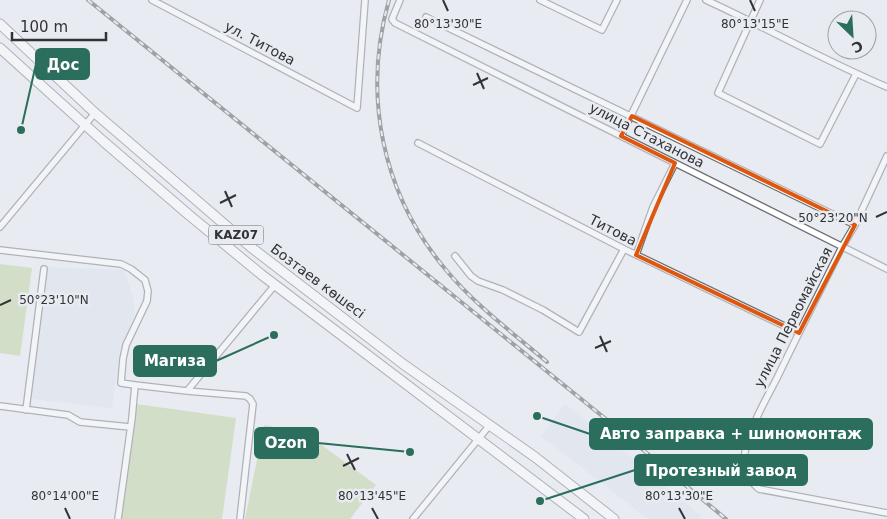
<svg xmlns="http://www.w3.org/2000/svg" width="887" height="519" font-family="'DejaVu Sans',sans-serif">
	<style>
		.built { fill: #dae0ed }
		.green { fill: #bace97 }
		.lines { fill: none; stroke-linecap: round; stroke-linejoin: round }
		.minor-casing { stroke: #6b6e73; stroke-width: 8 }
		.trunk-casing { stroke: #6b6e73; stroke-width: 11 }
		.minor { stroke: #fff; stroke-width: 5.5 }
		.trunk { stroke: #fff; stroke-width: 9 }
		.rail-casing { stroke: #46474a; stroke-width: 4 }
		.rail { stroke: #e8ebf1; stroke-width: 2; stroke-dasharray: 5.5; stroke-linecap: butt }
		.marked { fill: none; stroke: #df570e; stroke-width: 4; stroke-linejoin: round }
		.ticks { fill: none; stroke: #323335; stroke-width: 2 }
		.labels { text-anchor: middle; dominant-baseline: central; stroke-width: 5; stroke-linejoin: round; paint-order: stroke }
		.shield { fill: #e8ebf1; stroke: #696a6d; stroke-width: 1 }
		.shield-label { font-size: 12px; font-weight: bold; fill: #323335 }
		.street-label { font-size: 14px; fill: #323335; stroke: #e8ebf1 }
		.ticks-label { font-size: 12px; text-anchor: middle; fill: #323335; stroke: #e8ebf1; stroke-width: 5; stroke-linejoin: round; paint-order: stroke }
		.leader { fill: none; stroke: #2b6e5e; stroke-width: 2 }
		.callout-dot { fill: #2b6e5e; stroke: #e8ebf1; stroke-width: 2 }
		.callout { fill: #2b6e5e; stroke: #2b6e5e; stroke-width: 2 }
		.callout-label { font-size: 15px; text-anchor: middle; font-weight: bold; fill: #fff }
	</style>
	<rect width="100%" height="100%" fill="#e8ebf1"/>
	<path class="built" d="M 45,267 L 124,270 L 133,297 L 135,314 L 120,350 L 112,408 L 31,399 Z
		M 565,404 L 594,427 L 701,516 L 699,519 L 648,519 L 541,436 Z"/>
	<path class="green" d="M 0,264 L 32,268 L 20,356 L 0,353 Z
		M 136,404 L 236,418 L 222,519 L 120,519 Z
		M 264,425 L 304,432 L 376,485 L 350,519 L 245,519 Z"/>
	<g class="lines">
		<defs>
			<path id="minor" d="M 152,0 L 357,108 L 365,0
				M 400,0 L 392,19 L 395,23 L 887,269
				M 540,0 L 602,30 L 617,0
				M 706,0 C 767,28 825,61 887,87
				M 760,0 L 718,93 L 820,144 L 856,74
				M 426,17 L 855,225
				M 621,136 L 687,0
				M 418,143 L 624,249 L 799,333
				M 887,156 L 855,225 L 842,247 C 820,291 798,334 777,378 C 766,399 749,429 745,452 C 742,467 748,480 759,489 L 887,513
				M 0,227 L 95,113
				M 0,250 L 121,264 L 131,269 L 145,280 L 148,291 L 147,301 L 126,345 L 123,359 L 121,383 L 135,385
				M 636,255 L 653,207 L 675,163
				M 455,256 L 471,276 L 478,281 L 503,290 L 543,310 L 579,332 L 624,249
				M 187,391 L 246,396 L 250,399 L 253,404 L 240,519
				M 0,406 L 68,415 L 80,422 L 130,427
				M 26,410 L 44,269
				M 118,519 L 132,418 L 135,385 L 187,391 L 275,285
				M 413,519 L 489,426"/>
			<path id="trunk" d="M 0,24 L 95,113 L 252,248 L 403,364 L 535,457 L 614,519
				M 0,48 L 103,141 L 189,215 L 262,275 L 584,519"/>
		</defs>
		<use href="#minor" class="minor-casing"/>
		<use href="#trunk" class="trunk-casing"/>
		<use href="#minor" class="minor"/>
		<use href="#trunk" class="trunk"/>
		<defs>
			<path id="rail" d="M 88,0 L 612,424 L 726,519
				M 389,0 C 362,95 382,194 446,270 C 475,305 513,333 547,362"/>
		</defs>
		<use href="#rail" class="rail-casing"/>
		<use href="#rail" class="rail"/>
	</g>
	<path d="M0 0H887V519H0ZM 632,116 L 855,225 L 799,333 L 636,255 L 675,163 L 621,136 Z" fill="#e8ebf1" fill-opacity=".55" fill-rule="evenodd"/>
	<path class="marked" d="M 632,116 L 855,225 L 799,333 L 636,255 L 675,163 L 621,136 Z"/>
	<path class="ticks" d="M 443,0 L 448,11M 750,0 L 755,11M 477,73 L 484,89M 473,85 L 488,78M 225,191 L 232,207M 220,203 L 236,195M 876,217 L 887,212M 0,305 L 11,300M 600,336 L 607,352M 595,348 L 611,341M 347,454 L 355,470M 343,466 L 359,458M 65,508 L 70,519M 372,508 L 378,519M 679,508 L 685,519"/>
	<g class="labels">
		<rect class="shield" x="208.5" y="225.5" width="55" height="19" rx="4"/>
		<g class="shield-label">
			<text x="236" y="235">KAZ07</text>
		</g>
		<g class="street-label">
			<text transform="translate(260 43) rotate(28)">ул. Титова</text>
			<text transform="translate(647 135) rotate(27)">улица Стаханова</text>
			<text transform="translate(613 230) rotate(27)">Титова</text>
			<text transform="translate(318 281) rotate(37)">Бозтаев көшесі</text>
			<text transform="translate(793 317) rotate(-63)">улица Первомайская</text>
		</g>
	</g>
	<g class="ticks-label">
		<text x="448" y="28">80°13'30"E</text>
		<text x="755" y="28">80°13'15"E</text>
		<text x="833" y="222">50°23'20"N</text>
		<text x="54" y="304">50°23'10"N</text>
		<text x="65" y="500">80°14'00"E</text>
		<text x="372" y="500">80°13'45"E</text>
		<text x="679" y="500">80°13'30"E</text>
	</g>
	<path class="leader" d="M21 130L36 64M274 335L216 361M537 416L590 434M410 452L318 443M540 501L635 470"/>
	<g class="callout-dot">
		<circle cx="21" cy="130" r="5"/>
		<circle cx="274" cy="335" r="5"/>
		<circle cx="537" cy="416" r="5"/>
		<circle cx="410" cy="452" r="5"/>
		<circle cx="540" cy="501" r="5"/>
	</g>
	<g class="callout">
		<rect x="36" y="49" width="53" height="30" rx="5"/>
		<rect x="134" y="346" width="82" height="30" rx="5"/>
		<rect x="590" y="419" width="282" height="30" rx="5"/>
		<rect x="255" y="428" width="63" height="30" rx="5"/>
		<rect x="635" y="455" width="172" height="30" rx="5"/>
	</g>
	<g class="callout-label">
		<text x="63" y="70">Дос</text>
		<text x="175" y="366">Магиза</text>
		<text x="731" y="439">Авто заправка + шиномонтаж</text>
		<text x="286" y="448">Ozon</text>
		<text x="721" y="476">Протезный завод</text>
	</g>
	<g transform="translate(852 35) rotate(155)"><circle r="24" fill="#e8ebf1" stroke="#9fa1a6"/>
	<path d="M0-4L9 19L0 12L-9 19Z" fill="#2b6e5e"/>
	<text y="-8" font-size="14" font-weight="bold" text-anchor="middle" fill="#323335">С</text>
	</g>
	<path d="M12 32v8h94v-8" fill="none" stroke="#323335" stroke-width="2.5"/>
	<text x="20" y="32" font-size="15" fill="#323335" stroke="#e8ebf1" stroke-width="4" paint-order="stroke">100 m</text>
</svg>
